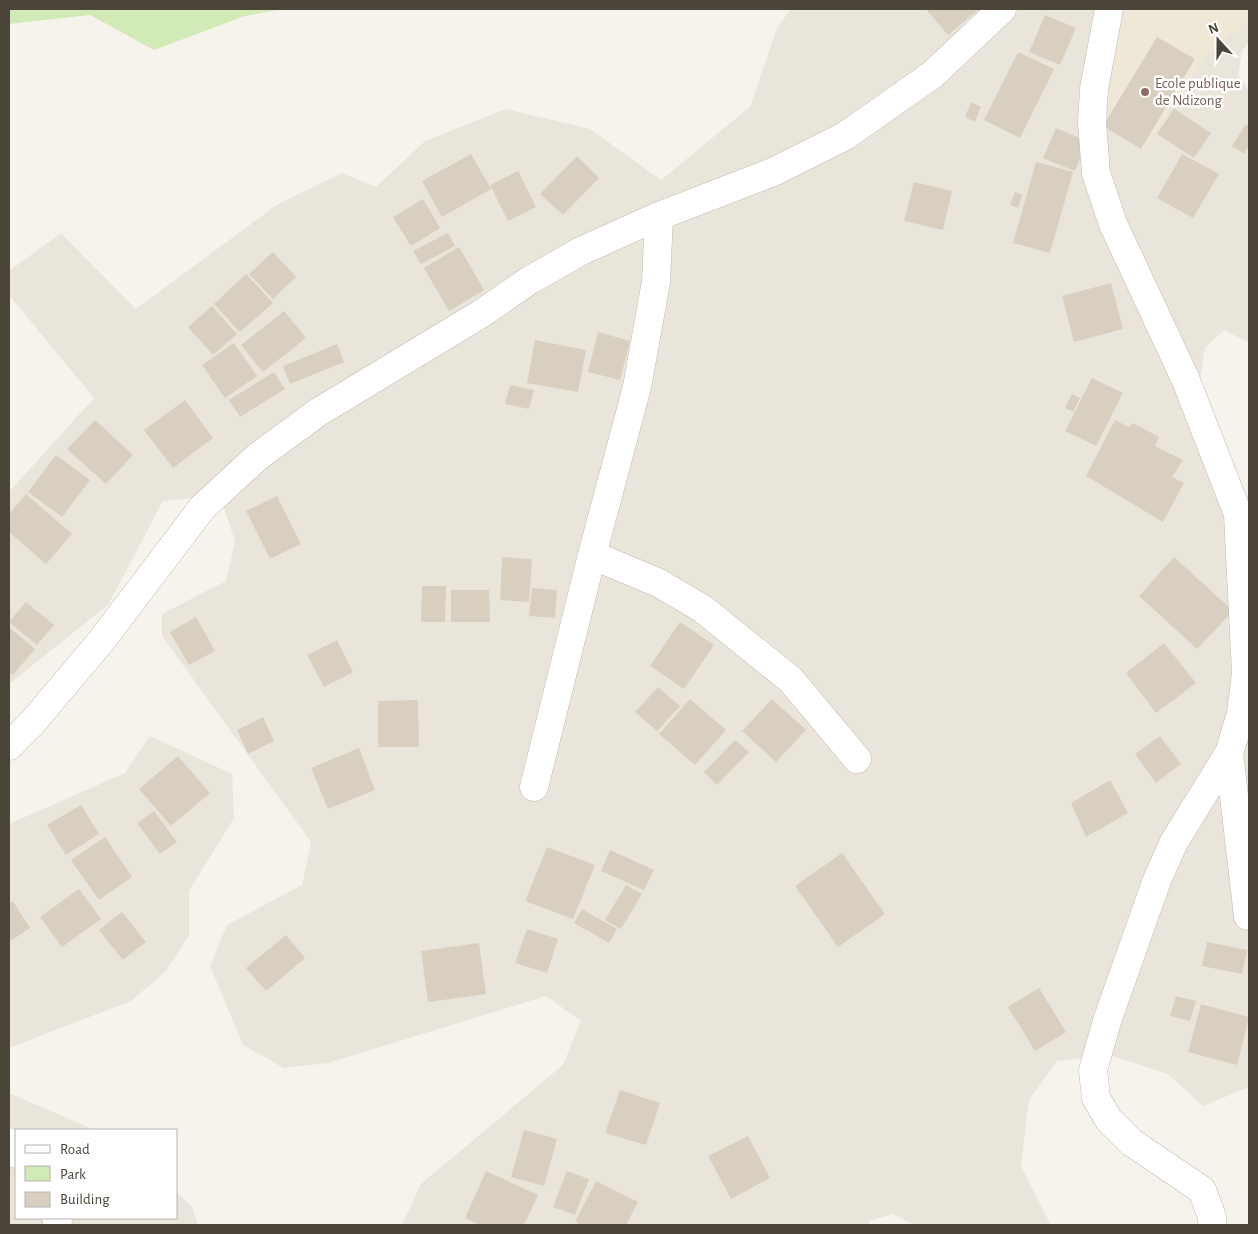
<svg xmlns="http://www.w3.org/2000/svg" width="1258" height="1234" font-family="'Alegreya Sans',sans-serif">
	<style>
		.residential { fill: #eae5da }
		.education { fill: #efe8d6 }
		.green { fill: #d2eab5 }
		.building { fill: #d8cfc1 }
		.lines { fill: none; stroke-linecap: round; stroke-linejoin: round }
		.minor-casing { stroke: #c2bbae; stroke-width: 29 }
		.minor { stroke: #fff; stroke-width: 28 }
		.education-dot { fill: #8d6e63; stroke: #fff; stroke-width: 2 }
		.labels { text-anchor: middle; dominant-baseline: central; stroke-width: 5; stroke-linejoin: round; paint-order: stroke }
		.education-label { font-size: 15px; fill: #785e54; stroke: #fff; text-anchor: start }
	</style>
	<rect width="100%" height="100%" fill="#f6f3ec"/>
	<path class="residential" d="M 791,9 L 1249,9 L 1249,42 L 1242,51 L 1238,76 L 1249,89 L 1249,343 L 1224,330 L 1205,348 L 1197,396 L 1229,481 L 1249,498 L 1249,1087 L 1203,1106 L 1168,1074 L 1110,1055 L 1057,1061 L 1029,1100 L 1021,1166 L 1051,1225 L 915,1225 L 892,1214 L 869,1221 L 869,1225 L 789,1225 L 789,1223 L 787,1225 L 402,1225 L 421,1184 L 563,1065 L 581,1021 L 546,996 L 328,1063 L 284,1068 L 243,1045 L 210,966 L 227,925 L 302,885 L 311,842 L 162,636 L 162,614 L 226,581 L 235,541 L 220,496 L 163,501 L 108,605 L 9,684 L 9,492 L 94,398 L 9,295 L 9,271 L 61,233 L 136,309 L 278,204 L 342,173 L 376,187 L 425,141 L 506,109 L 590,129 L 661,180 L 750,107 L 777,28 Z
		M 150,736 L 232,774 L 234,818 L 189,891 L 189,935 L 166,971 L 131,1001 L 9,1048 L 9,824 L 125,773 Z
		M 9,1093 L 95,1130 L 16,1130 L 16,1218 L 176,1218 L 176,1192 L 192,1207 L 198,1225 L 9,1225 Z"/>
	<path class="education" d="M 1118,9 L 1249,9 L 1249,19 L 1205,58 L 1143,150 L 1103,126 Z"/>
	<path class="green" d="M 9,9 L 282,9 L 245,16 L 154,50 L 90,15 L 9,24 Z"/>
	<path class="building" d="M 926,9 L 979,9 L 948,35 Z
		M 1045,15 L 1076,28 L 1060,65 L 1029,52 Z
		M 1157,37 L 1195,59 L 1141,149 L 1103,126 Z
		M 1018,52 L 1054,69 L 1020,138 L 984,120 Z
		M 971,102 L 981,107 L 975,122 L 965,117 Z
		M 1174,109 L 1211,133 L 1194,158 L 1157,134 Z
		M 1246,124 L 1249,126 L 1249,146 L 1244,154 L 1232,146 Z
		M 1056,128 L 1087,141 L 1075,171 L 1043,158 Z
		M 471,154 L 491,189 L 442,217 L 422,181 Z
		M 1182,154 L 1219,174 L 1193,218 L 1157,198 Z
		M 577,156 L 599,178 L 563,215 L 540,194 Z
		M 1036,162 L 1073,172 L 1050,253 L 1013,243 Z
		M 518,171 L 536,207 L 508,221 L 490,185 Z
		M 914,182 L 952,191 L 943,230 L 904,221 Z
		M 1015,192 L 1022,195 L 1018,208 L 1010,205 Z
		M 423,199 L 440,228 L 411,246 L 393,217 Z
		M 448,233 L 455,246 L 421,264 L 413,251 Z
		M 459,247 L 484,290 L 449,311 L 424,268 Z
		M 273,252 L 296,277 L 273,299 L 249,274 Z
		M 246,274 L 273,303 L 240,332 L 214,304 Z
		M 1111,283 L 1123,329 L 1074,342 L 1062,296 Z
		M 212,306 L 237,334 L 213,355 L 188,327 Z
		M 284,311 L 306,338 L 263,372 L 241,345 Z
		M 598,332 L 630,341 L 620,380 L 588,372 Z
		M 535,340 L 586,350 L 578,392 L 527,383 Z
		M 234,343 L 257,376 L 225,398 L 202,365 Z
		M 337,344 L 344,362 L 290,384 L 283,366 Z
		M 274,372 L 285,389 L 240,417 L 229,400 Z
		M 1092,378 L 1123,393 L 1096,446 L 1065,431 Z
		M 510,385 L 534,390 L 529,409 L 505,404 Z
		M 1072,394 L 1080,398 L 1073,412 L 1065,408 Z
		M 185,400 L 213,438 L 173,468 L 144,430 Z
		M 95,420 L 133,455 L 106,484 L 67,449 Z
		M 1115,420 L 1129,427 L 1133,423 L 1159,437 L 1155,446 L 1183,460 L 1172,477 L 1184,483 L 1163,522 L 1086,476 Z
		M 56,455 L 90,480 L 62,517 L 28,492 Z
		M 26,494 L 72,534 L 46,564 L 9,532 L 9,514 Z
		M 277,496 L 301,544 L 270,559 L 246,511 Z
		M 502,557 L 532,559 L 529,602 L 500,600 Z
		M 1174,557 L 1233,611 L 1197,649 L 1139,596 Z
		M 422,586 L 446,586 L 445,622 L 421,622 Z
		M 532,588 L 557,590 L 555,618 L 529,616 Z
		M 451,590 L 489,590 L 490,622 L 451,622 Z
		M 26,602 L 54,625 L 37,645 L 9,622 Z
		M 196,617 L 215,651 L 189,665 L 170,632 Z
		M 680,622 L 714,645 L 684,689 L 650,666 Z
		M 9,627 L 35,649 L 13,675 L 9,672 Z
		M 337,640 L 353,672 L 324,687 L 307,655 Z
		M 1164,643 L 1196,683 L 1156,713 L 1126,673 Z
		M 658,687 L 680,706 L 657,731 L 635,712 Z
		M 690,699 L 726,730 L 695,765 L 659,734 Z
		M 772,699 L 806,730 L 776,762 L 742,731 Z
		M 418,700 L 419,747 L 378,747 L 378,701 Z
		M 263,717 L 274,741 L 248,754 L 237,730 Z
		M 1160,736 L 1181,764 L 1156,783 L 1135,754 Z
		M 735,740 L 749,752 L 717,785 L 704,772 Z
		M 359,748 L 375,790 L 328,809 L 311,768 Z
		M 178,756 L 210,793 L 171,826 L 139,789 Z
		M 1110,780 L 1128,813 L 1086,837 L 1071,803 Z
		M 81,805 L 99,834 L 66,855 L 47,825 Z
		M 154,811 L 177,842 L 160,854 L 137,823 Z
		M 105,837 L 132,877 L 99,900 L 71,860 Z
		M 547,847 L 595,865 L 573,919 L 525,901 Z
		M 610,850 L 654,870 L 644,890 L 601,871 Z
		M 842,853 L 885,914 L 838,947 L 795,886 Z
		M 626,885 L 642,894 L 621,929 L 605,920 Z
		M 79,889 L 101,919 L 62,947 L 40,917 Z
		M 13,901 L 30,928 L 9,942 L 9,904 Z
		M 582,909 L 617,929 L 609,943 L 574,923 Z
		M 122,912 L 146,942 L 123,960 L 99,930 Z
		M 527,929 L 558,939 L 547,973 L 515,963 Z
		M 286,935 L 305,958 L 266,991 L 246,968 Z
		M 1207,942 L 1247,950 L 1242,974 L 1202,966 Z
		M 479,943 L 486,994 L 428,1002 L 421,951 Z
		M 1039,988 L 1066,1032 L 1035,1051 L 1008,1007 Z
		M 1176,996 L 1196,1001 L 1190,1021 L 1170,1016 Z
		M 1201,1004 L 1249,1017 L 1237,1065 L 1188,1052 Z
		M 620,1090 L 660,1103 L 646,1145 L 605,1133 Z
		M 524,1130 L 557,1139 L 544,1186 L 511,1177 Z
		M 748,1136 L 770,1178 L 731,1199 L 708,1156 Z
		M 486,1171 L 538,1195 L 524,1225 L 480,1225 L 465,1218 Z
		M 567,1171 L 589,1179 L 575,1215 L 553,1207 Z
		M 596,1181 L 638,1202 L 626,1225 L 582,1225 L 575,1222 Z"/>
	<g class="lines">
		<defs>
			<path id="minor" d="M 1109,9 L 1094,89 L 1092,123 L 1096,173 L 1113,224 L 1185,378 L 1238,514 L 1249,523
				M 592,555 L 659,583 L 703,609 L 791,680 L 857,759
				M 9,746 L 32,723 L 102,640 L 202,508 L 256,458 L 317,413 L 479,315 L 530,280 L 581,251 L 659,216 L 773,172 L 845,136 L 932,75 L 1002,9
				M 1229,753 L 1248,916
				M 534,787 L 592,555 L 637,387 L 656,282 L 659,216
				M 9,1142 L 16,1154
				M 56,1218 L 58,1220
				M 1212,1225 L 1212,1217 L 1202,1190 L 1131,1142 L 1109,1120 L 1096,1098 L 1093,1070 L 1107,1021 L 1157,880 L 1174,842 L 1229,753 L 1241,714 L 1246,673 L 1238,514"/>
		</defs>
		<use href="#minor" class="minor-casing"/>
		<use href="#minor" class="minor"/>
	</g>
	<circle class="education-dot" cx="1145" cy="92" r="5"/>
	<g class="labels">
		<g class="education-label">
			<text x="1155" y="83">Ecole publique<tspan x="1155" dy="17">de Ndizong</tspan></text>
		</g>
	</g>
	<rect width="1258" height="1234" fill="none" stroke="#4b4439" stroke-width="20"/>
	<rect x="15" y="1129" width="162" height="90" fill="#ffffff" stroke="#b7b4b0"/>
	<rect x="25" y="1145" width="25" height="8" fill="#ffffff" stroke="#b7b4b0"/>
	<text x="60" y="1154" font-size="15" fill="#4b4439">Road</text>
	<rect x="25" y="1166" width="25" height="15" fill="#d2eab5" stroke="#b7b4b0"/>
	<text x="60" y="1179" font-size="15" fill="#4b4439">Park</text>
	<rect x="25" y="1192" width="25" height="15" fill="#d8cfc1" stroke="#b7b4b0"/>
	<text x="60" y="1204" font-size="15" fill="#4b4439">Building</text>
	<g transform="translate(1218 40) rotate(339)" stroke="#ffffff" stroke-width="4" paint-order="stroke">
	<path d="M0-4L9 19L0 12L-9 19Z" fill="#4b4439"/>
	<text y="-8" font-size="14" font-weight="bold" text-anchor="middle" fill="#4b4439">N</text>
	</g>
</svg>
